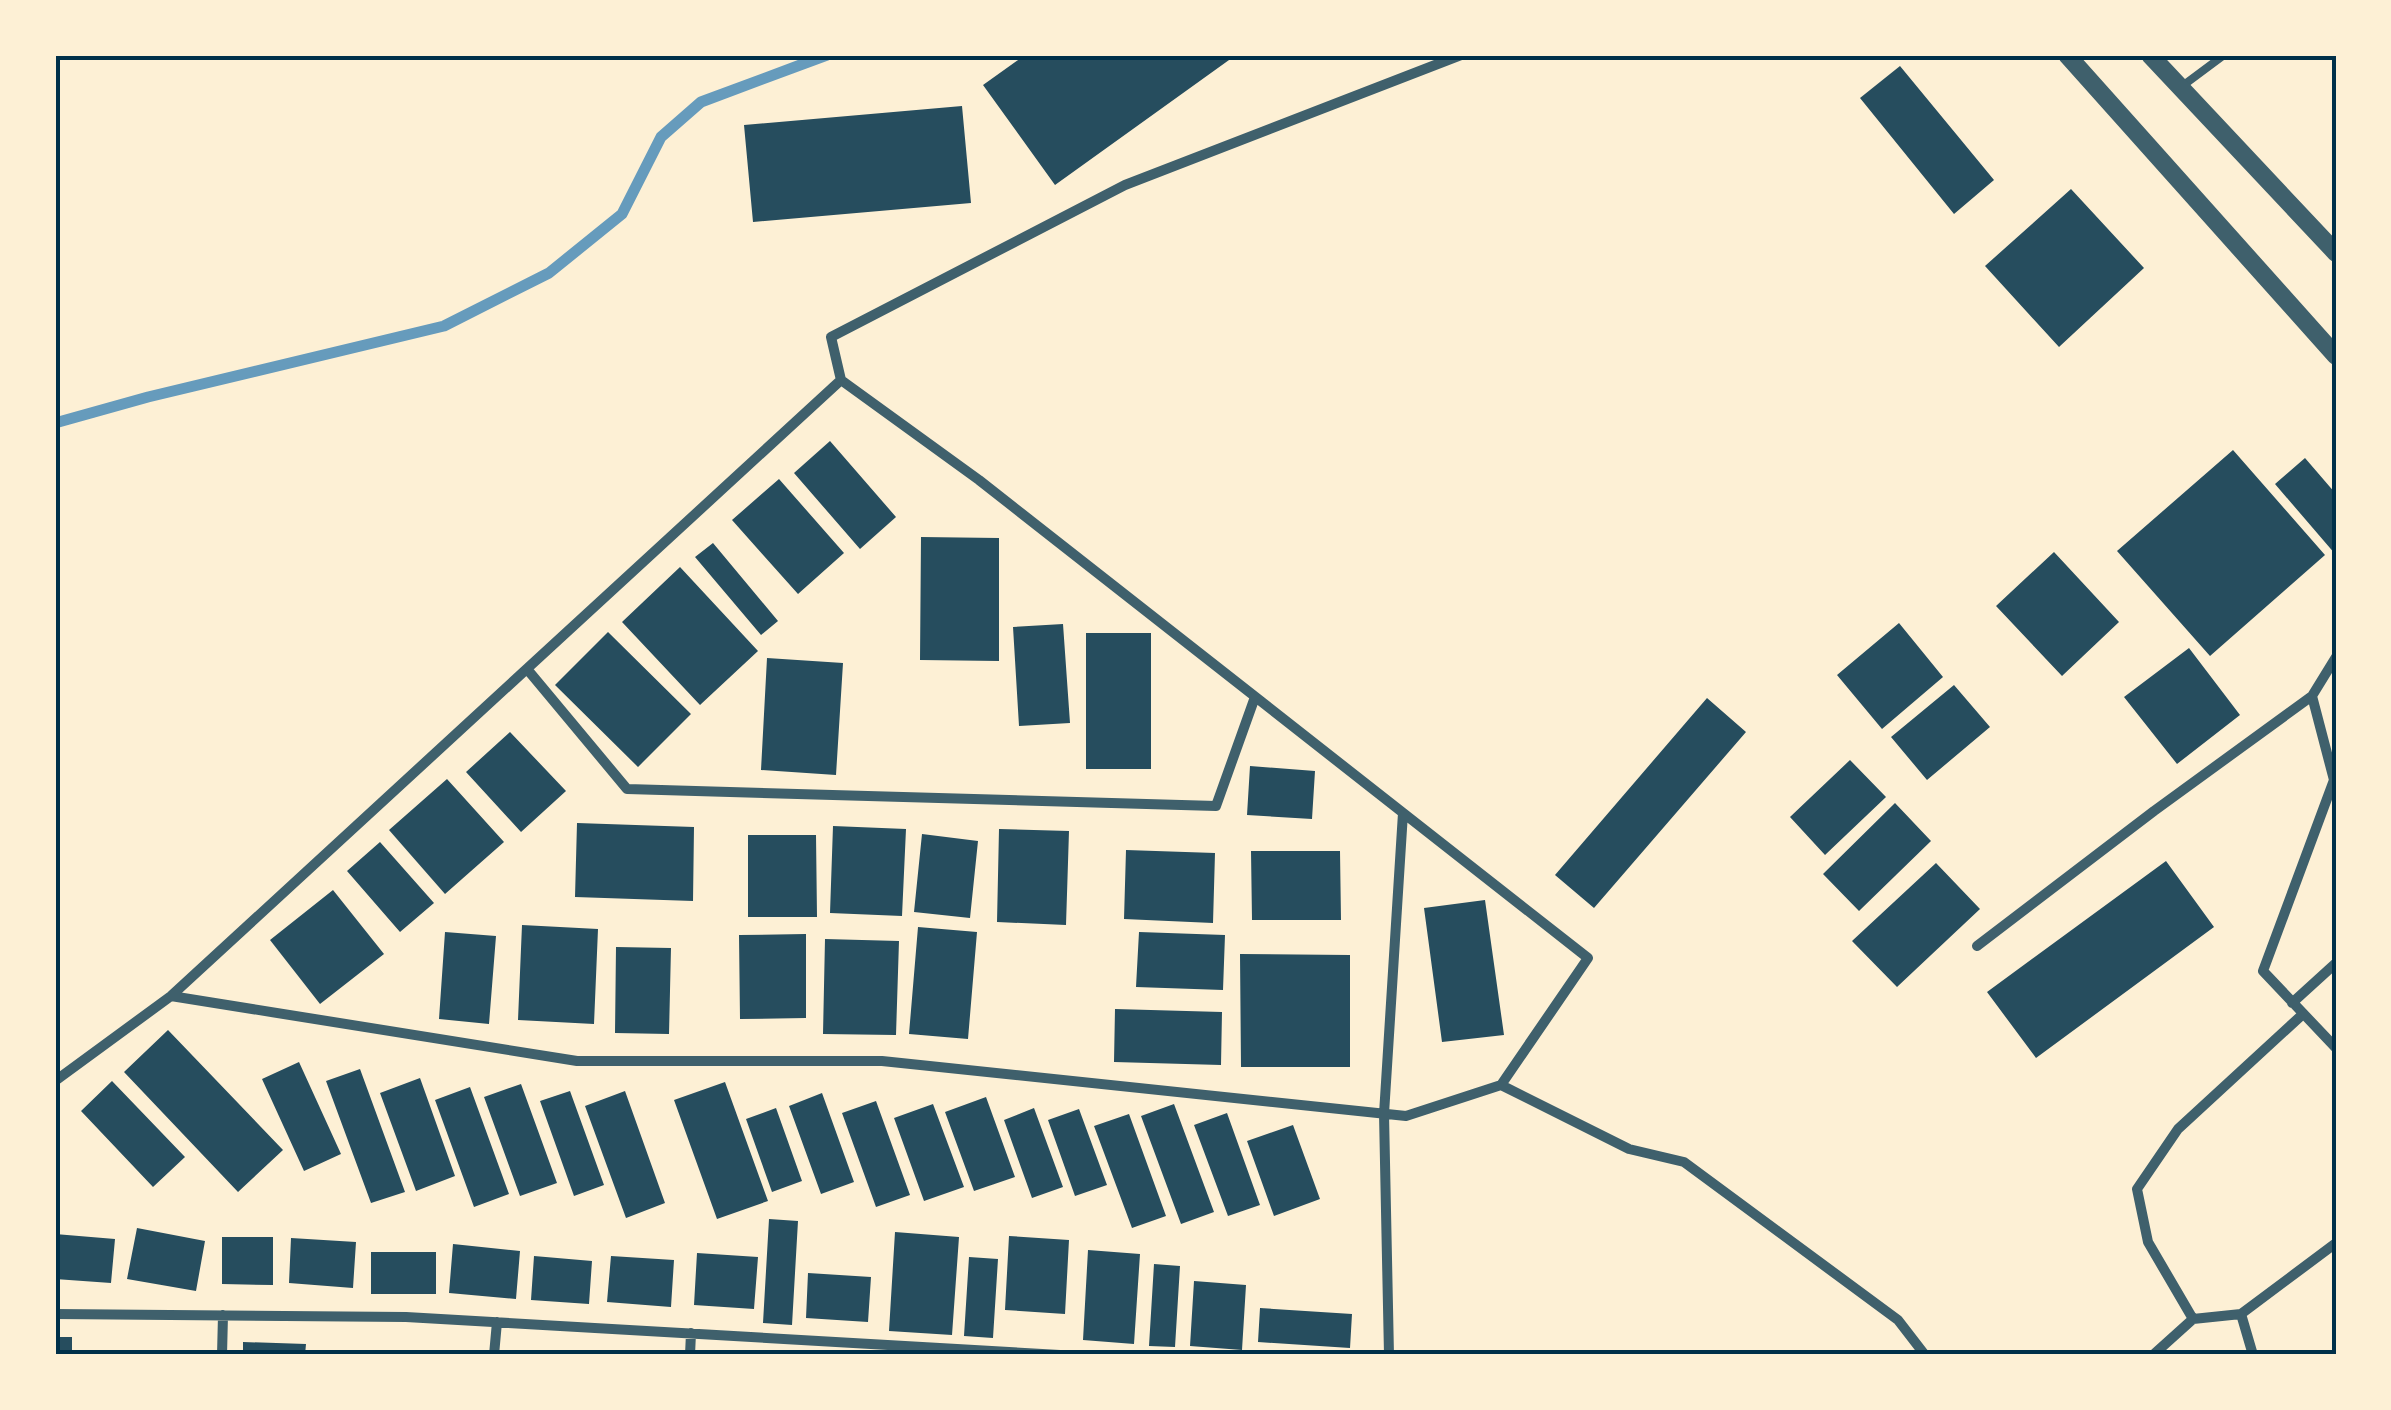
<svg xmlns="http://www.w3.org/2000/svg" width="2391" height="1410" font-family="'Alegreya Sans',sans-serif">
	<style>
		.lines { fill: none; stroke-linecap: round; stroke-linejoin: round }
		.stream { stroke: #669bbc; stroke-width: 11 }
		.building { fill: #264d5e }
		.service { stroke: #3f606c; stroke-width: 8 }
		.minor { stroke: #3f606c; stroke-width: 10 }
		.tertiary { stroke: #3f606c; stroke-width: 18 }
		.neatline { fill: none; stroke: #003049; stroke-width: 4 }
	</style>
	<rect width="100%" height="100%" fill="#fdf0d5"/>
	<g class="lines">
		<path class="stream" d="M 55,423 L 148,397 L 444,326 L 549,273 L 622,214 L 661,137 L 701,102 L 827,55"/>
	</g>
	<path class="building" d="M 1025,55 L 1236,55 L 1055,185 L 983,85 Z
		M 1900,66 L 1994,180 L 1954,214 L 1860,98 Z
		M 962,106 L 971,203 L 753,222 L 744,125 Z
		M 2071,189 L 2144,268 L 2059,347 L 1985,266 Z
		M 830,441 L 896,517 L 860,549 L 794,473 Z
		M 2233,450 L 2325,555 L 2210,656 L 2117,551 Z
		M 2305,458 L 2336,494 L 2336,555 L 2275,484 Z
		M 779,479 L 844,553 L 798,594 L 732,520 Z
		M 921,537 L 999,538 L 999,661 L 920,660 Z
		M 713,543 L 778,621 L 761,635 L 695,557 Z
		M 2054,552 L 2119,622 L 2062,676 L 1996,606 Z
		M 680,567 L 758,651 L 700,705 L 622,622 Z
		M 1899,623 L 1943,677 L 1882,729 L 1837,675 Z
		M 1063,624 L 1070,723 L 1019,726 L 1013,627 Z
		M 608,632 L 691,714 L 638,767 L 555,685 Z
		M 1086,633 L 1151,633 L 1151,769 L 1086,769 Z
		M 2189,648 L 2240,715 L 2177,764 L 2124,697 Z
		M 767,658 L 843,663 L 836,775 L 761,770 Z
		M 1954,685 L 1990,727 L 1927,780 L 1891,737 Z
		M 1707,698 L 1746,732 L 1594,908 L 1555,875 Z
		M 510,732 L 566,791 L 521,832 L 466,772 Z
		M 1850,760 L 1886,797 L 1825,855 L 1790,817 Z
		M 1250,766 L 1315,771 L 1312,819 L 1247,815 Z
		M 447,779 L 504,842 L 445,894 L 389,830 Z
		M 1895,803 L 1931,841 L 1859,911 L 1823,874 Z
		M 577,823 L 694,827 L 693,901 L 575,897 Z
		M 833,826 L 906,829 L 902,916 L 830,913 Z
		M 999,829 L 1069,831 L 1066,925 L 997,922 Z
		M 922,834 L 978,841 L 970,918 L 914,912 Z
		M 748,835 L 816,835 L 817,917 L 748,917 Z
		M 380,842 L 434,903 L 400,932 L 347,871 Z
		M 1126,850 L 1215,853 L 1213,923 L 1124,919 Z
		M 1251,851 L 1340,851 L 1341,920 L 1252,920 Z
		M 2166,861 L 2214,927 L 2036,1058 L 1987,992 Z
		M 1936,863 L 1980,909 L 1897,987 L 1852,941 Z
		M 333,890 L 384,954 L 320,1004 L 270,940 Z
		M 1485,900 L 1504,1035 L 1442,1042 L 1424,908 Z
		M 522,925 L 598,929 L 594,1024 L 518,1020 Z
		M 918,927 L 977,932 L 968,1039 L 909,1034 Z
		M 445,932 L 496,936 L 489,1024 L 439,1019 Z
		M 1139,932 L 1225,935 L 1223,990 L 1136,987 Z
		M 806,934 L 806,1018 L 740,1019 L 739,935 Z
		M 825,939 L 899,941 L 896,1035 L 823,1034 Z
		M 616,947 L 671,948 L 669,1034 L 615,1033 Z
		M 1240,954 L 1350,955 L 1350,1067 L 1241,1067 Z
		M 1115,1009 L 1222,1012 L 1221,1065 L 1114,1062 Z
		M 168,1030 L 283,1150 L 238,1192 L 124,1072 Z
		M 299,1062 L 341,1154 L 304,1171 L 262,1079 Z
		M 360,1069 L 405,1192 L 371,1203 L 326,1081 Z
		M 420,1078 L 455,1176 L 416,1191 L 380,1093 Z
		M 112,1081 L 185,1157 L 153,1187 L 81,1111 Z
		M 725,1082 L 768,1201 L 717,1219 L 674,1100 Z
		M 521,1084 L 557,1183 L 520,1196 L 484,1097 Z
		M 470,1087 L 509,1194 L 474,1207 L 435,1100 Z
		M 570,1091 L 604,1185 L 574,1196 L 540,1101 Z
		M 625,1091 L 665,1203 L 626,1218 L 585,1106 Z
		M 822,1093 L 854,1182 L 821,1194 L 789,1106 Z
		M 986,1097 L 1015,1177 L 974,1191 L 945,1112 Z
		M 876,1101 L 910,1195 L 876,1207 L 842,1113 Z
		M 933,1104 L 964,1187 L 924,1201 L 894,1118 Z
		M 1174,1104 L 1214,1212 L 1181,1224 L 1141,1116 Z
		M 776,1108 L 802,1181 L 772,1192 L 746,1119 Z
		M 1034,1108 L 1063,1187 L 1032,1198 L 1004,1120 Z
		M 1079,1109 L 1107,1185 L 1075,1196 L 1048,1120 Z
		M 1227,1113 L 1260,1205 L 1228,1216 L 1194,1125 Z
		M 1129,1114 L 1166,1216 L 1132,1228 L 1094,1126 Z
		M 1293,1125 L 1320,1199 L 1274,1216 L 1247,1141 Z
		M 769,1219 L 798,1221 L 792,1325 L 763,1323 Z
		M 137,1228 L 205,1241 L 196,1291 L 127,1279 Z
		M 895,1232 L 959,1237 L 952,1335 L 889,1331 Z
		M 55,1234 L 115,1239 L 111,1283 L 55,1279 Z
		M 1009,1236 L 1069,1240 L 1065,1314 L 1005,1310 Z
		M 222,1237 L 273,1237 L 273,1285 L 222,1284 Z
		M 291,1238 L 356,1242 L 353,1288 L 289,1283 Z
		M 453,1244 L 520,1251 L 516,1299 L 449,1293 Z
		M 1088,1250 L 1140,1254 L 1134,1344 L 1083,1340 Z
		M 371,1252 L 436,1252 L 436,1294 L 371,1294 Z
		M 697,1253 L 758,1257 L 754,1309 L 694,1305 Z
		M 534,1256 L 592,1261 L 589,1304 L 531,1300 Z
		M 611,1256 L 674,1260 L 671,1307 L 607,1302 Z
		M 969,1257 L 998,1259 L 993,1338 L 964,1336 Z
		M 1154,1264 L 1180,1266 L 1175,1347 L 1149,1346 Z
		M 808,1273 L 871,1277 L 868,1322 L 806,1318 Z
		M 1194,1281 L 1246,1285 L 1242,1350 L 1190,1346 Z
		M 1260,1308 L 1352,1314 L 1350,1348 L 1258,1342 Z
		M 55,1337 L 72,1337 L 72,1355 L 55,1355 Z
		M 243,1342 L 306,1344 L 305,1355 L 243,1355 Z"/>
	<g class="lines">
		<path class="service" d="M 2181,87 L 2224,55"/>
		<path class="minor" d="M 1461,55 L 1125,185 L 831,337 L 841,380 L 979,480 L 1588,958 L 1501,1085 L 1629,1149 L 1684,1162 L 1898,1320 L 1925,1355
			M 2336,657 L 2312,696 L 2334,780 L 2263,971 L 2336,1048
			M 527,669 L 627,789 L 1216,806 L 1255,697
			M 1977,946 L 2154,811 L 2312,696
			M 171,996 L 577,1061 L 882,1061 L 1406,1116 L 1501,1085
			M 2292,1003 L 2336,963
			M 55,1081 L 171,996 L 841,380
			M 55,1314 L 406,1317 L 1060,1355
			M 2241,1314 L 2253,1355
			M 2193,1319 L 2148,1242 L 2137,1189 L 2178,1129 L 2303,1014
			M 222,1355 L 223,1315
			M 494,1355 L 497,1322
			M 690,1355 L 691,1333
			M 1389,1355 L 1384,1114 L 1403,813
			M 2153,1355 L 2193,1319 L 2241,1314 L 2336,1243"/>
		<path class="tertiary" d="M 2067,55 L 2336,356
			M 2150,55 L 2336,253"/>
	</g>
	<rect width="2391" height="1410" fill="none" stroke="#fdf0d5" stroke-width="115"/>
	<rect x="58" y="58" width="2276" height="1294" class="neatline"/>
</svg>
